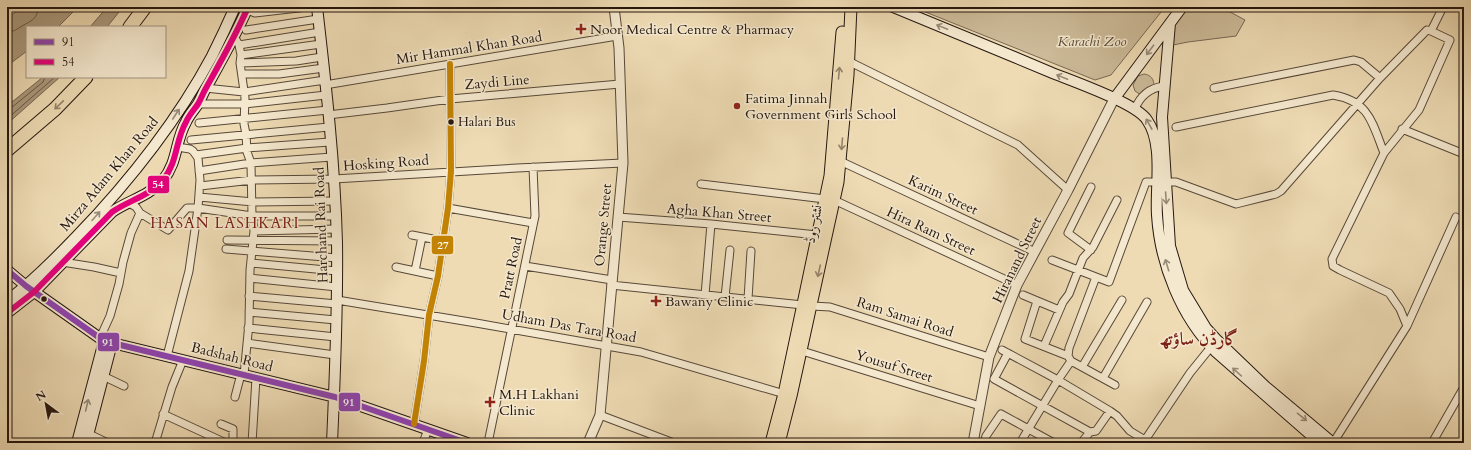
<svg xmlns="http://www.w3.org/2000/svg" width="1471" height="450" font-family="Cardo,Amiri,serif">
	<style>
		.green { fill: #ccba98; stroke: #786854 }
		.water { fill: #aa987c; stroke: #756450 }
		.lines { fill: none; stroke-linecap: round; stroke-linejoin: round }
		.shore { stroke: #685846; stroke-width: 1 }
		.minor-casing { stroke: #574838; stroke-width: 9 }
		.tertiary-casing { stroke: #574838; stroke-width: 11 }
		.secondary-casing { stroke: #25170f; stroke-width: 12 }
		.primary-casing { stroke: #25170f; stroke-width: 13 }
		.motorway-casing { stroke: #25170f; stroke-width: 15 }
		.minor { stroke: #f4e8ce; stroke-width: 7 }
		.tertiary { stroke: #f4e8ce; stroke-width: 9 }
		.secondary { stroke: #f4e8ce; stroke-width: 10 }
		.primary { stroke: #eedbb4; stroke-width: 11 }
		.motorway { stroke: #eedbb4; stroke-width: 13 }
		.bus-1-casing { stroke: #f4e8ce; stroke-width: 9 }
		.bus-2-casing { stroke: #f4e8ce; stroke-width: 9 }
		.bus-3-casing { stroke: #f4e8ce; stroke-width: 9 }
		.bus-1 { stroke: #8e44ad; stroke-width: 6 }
		.bus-2 { stroke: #e5007d; stroke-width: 6 }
		.bus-3 { stroke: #c28204; stroke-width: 6 }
		.oneway { stroke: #978a78 }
		.oneway2 { stroke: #94836a }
		.poi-dot { fill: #8f2418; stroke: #f4e8ce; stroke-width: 1.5 }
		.bus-dot { fill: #25170f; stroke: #f4e8ce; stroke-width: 1.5 }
		.labels { text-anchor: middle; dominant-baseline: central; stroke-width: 3; stroke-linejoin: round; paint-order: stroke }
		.bus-label { font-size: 13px; fill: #25170f; stroke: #f4e8ce; text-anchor: start }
		.poi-label { font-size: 14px; fill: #25170f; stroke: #f4e8ce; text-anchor: start }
		.park-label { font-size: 14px; font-style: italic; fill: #574838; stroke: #f4e8ce }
		.street-label { font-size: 14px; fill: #25170f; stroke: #f4e8ce }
		.neighbourhood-label { font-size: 15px; letter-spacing: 1px; fill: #7a1f14; stroke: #f4e8ce }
		.district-label { font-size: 18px; font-weight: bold; fill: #7a1f14; stroke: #f4e8ce }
		.line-badge { stroke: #f4e8ce; stroke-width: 1.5 }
		.badge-label { font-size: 11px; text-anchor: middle; font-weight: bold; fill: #fff }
	</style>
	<rect width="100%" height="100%" fill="#eedbb4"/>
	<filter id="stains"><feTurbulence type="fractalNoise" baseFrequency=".005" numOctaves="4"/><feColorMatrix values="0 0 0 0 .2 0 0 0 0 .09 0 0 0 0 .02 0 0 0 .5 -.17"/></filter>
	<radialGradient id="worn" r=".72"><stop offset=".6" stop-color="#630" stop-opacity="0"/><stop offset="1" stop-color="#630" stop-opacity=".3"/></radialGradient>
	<path class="green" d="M 913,7 L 1165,7 L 1111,75 L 1095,80 Z
		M 1182,7 L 1221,7 L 1245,20 L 1236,36 L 1188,42 L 1168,46 L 1170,23 Z
		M 1144,74 C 1151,75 1154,79 1154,86 L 1141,95 L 1135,91 L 1133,85 L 1138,76 Z"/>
	<path class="water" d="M 31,7 L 78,7 L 58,27 L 27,27 L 27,51 L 7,66 L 7,18 L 16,12 Z
		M 107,7 L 123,7 L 107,27 L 90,27 Z
		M 43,77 L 60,77 L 7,124 L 7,106 Z"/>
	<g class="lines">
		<path class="shore" d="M 7,32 C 14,32 17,29 22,26 C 31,21 38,19 38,7
			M 7,109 L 11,108 L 43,82 L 45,77
			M 7,119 L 55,77"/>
		<defs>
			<path id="minor" d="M 247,10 L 255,13 L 307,7
				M 246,30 L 318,19
				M 234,36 L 239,45 L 241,55 L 240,63 L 245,98 L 244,124 L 246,134 L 247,152 L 251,163 L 252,216 L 254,231 L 250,270 L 249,323 L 244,375
				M 239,45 L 320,32
				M 241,55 L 321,44
				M 848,61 L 1018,145 L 1068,190
				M 240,63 L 296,61 L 322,57
				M 242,74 L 279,74 L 324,68
				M 325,85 L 617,36
				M 205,88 L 244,92 L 325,80
				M 1214,88 L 1354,60 L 1361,62 L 1380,78
				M 198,104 L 245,104 L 326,95
				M 1135,109 C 1140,96 1150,88 1164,86
				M 328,115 L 387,108 L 450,99 L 620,84
				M 199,123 L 328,110
				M 1176,127 L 1333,95 C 1369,101 1372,122 1384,153
				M 1402,129 L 1464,154
				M 191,140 L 329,127
				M 196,155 L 247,148 L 330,142
				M 840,161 L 1035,252
				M 199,171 L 251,163 L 332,157
				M 1165,182 L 1176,182 L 1236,204 L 1276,194 L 1281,191 L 1380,78 L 1427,30 L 1431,31
				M 701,184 L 825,199
				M 200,186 L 252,180 L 334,179 L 517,168 L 623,163
				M 1091,187 L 1068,233 L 1091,250
				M 199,197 L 253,202 L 335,201
				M 834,200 L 1017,285
				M 129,203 L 136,207 L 140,213 L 168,230 L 187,208 L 198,208 L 252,216 L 336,216
				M 448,208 L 533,223
				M 618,217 L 711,224 L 817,235
				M 254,231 L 336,229
				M 412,235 L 443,241
				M 227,240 L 337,241
				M 226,249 L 337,258
				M 1052,260 L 1109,282 L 1146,182 L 1157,182
				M 62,262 L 94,267 L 121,273
				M 251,263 L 337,271
				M 525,266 L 612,280
				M 396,267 L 438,276
				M 415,271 L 422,237
				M 250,278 L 337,287
				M 611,285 L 803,305
				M 705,295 L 711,224
				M 1023,295 L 1059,310
				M 249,296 L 337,304
				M 725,297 L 730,250
				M 748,299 L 751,251
				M 337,300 L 476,323 L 641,352 L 788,395
				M 1037,301 L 1025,339 L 1068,356
				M 812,306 L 830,307 L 989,357
				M 249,312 L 336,320
				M 1407,326 L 1456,217
				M 248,328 L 336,337
				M 100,338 L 110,316 L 119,284 L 123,262 L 131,233 L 140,213
				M 247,343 L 335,355
				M 1044,346 L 1063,302 L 1069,294 L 1083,258 L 1093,247 L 1117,200
				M 1002,350 L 1058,380 L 1110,411 L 1117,416 L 1130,431 L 1145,440
				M 802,351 L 980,406
				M 1008,353 L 994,379 L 1090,432
				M 167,356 L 189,271 L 198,208 L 200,180 L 198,158 L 193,151 L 190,149 L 177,147
				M 1071,361 L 1068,356 L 1069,348 L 1096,277
				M 1082,367 L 1122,300
				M 103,376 L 124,386
				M 1103,378 L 1147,302
				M 235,397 L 241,374
				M 163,414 L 226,443
				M 600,415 L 674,443
				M 221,424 L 233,429 L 233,443
				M 414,424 L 424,361 L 429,315 L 438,276 L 448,208 L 451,171 L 450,64
				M 89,434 L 108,443
				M 155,443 L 172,387 L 183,360
				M 252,443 L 256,378
				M 423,443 L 428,429
				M 488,443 L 535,216 L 533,167
				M 984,443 L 986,436 L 1001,414 L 1054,443
				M 1020,443 L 1058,380 L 1071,361 L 1115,385
				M 1081,443 L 1090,432 L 1096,431 L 1110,411
				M 1143,443 L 1190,373 L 1211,347
				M 1333,443 L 1407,326 L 1400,309 L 1389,293 L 1340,270 L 1333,266 L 1332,259 L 1384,153 L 1419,110 L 1450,40 L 1431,31 L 1443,7
				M 1432,443 L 1464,387"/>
			<path id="tertiary" d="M 588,443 L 600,415 L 623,163 L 619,48 L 614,7
				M 973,443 L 989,357 L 1017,285 L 1068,190 L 1114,99"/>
			<path id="secondary" d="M 317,7 C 326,85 335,164 337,243 C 338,309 335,376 332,443
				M 893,7 C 946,29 998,50 1050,72 C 1072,81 1136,103 1147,120 C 1164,144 1155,188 1157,215 C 1160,264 1181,317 1216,352 L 1320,443
				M 1170,23 L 1162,117 L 1170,246 L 1183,290 L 1206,328 L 1216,339 L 1266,387 L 1333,443
				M 1114,99 L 1182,7
				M 7,270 L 26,286 L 104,341 L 335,397 L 467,443
				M 7,301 C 32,282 54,260 76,237 C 128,183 176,123 212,56 C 220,40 228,23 235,7
				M 7,313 L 34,292 L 112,212 C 129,200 148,197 163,180 C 178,162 175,141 186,122 C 189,115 194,110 198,104 C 201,99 203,93 206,88 C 221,61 236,35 248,7
				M 77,443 L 104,341
				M 86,443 L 112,343"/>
			<path id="primary" d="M 771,443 L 784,394 L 830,176 L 842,32
				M 779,443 L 791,396 L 838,182 L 848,75 L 851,7"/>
			<path id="motorway" d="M 130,27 L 145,7
				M 7,150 L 55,109 L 86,77"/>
		</defs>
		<use href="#minor" class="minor-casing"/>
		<use href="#tertiary" class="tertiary-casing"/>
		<use href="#secondary" class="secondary-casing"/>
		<use href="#primary" class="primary-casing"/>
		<use href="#motorway" class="motorway-casing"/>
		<use href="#minor" class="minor"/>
		<use href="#tertiary" class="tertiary"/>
		<use href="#secondary" class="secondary"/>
		<use href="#primary" class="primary"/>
		<use href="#motorway" class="motorway"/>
		<defs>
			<path id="bus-1" d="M 7,270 L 26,286 L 104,341 L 335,397 L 467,443"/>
			<path id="bus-2" d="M 7,313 L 34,292 L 112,212 C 129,200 148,197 163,180 C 178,162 175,141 186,122 C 189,115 194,110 198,104 C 201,99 203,93 206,88 C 221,61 236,35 248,7"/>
			<path id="bus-3" d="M 414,424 L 424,361 L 429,315 L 438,276 L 448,208 L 451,171 L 450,64"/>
		</defs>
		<use href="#bus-1" class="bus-1-casing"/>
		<use href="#bus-2" class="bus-2-casing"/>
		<use href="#bus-3" class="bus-3-casing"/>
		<use href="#bus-1" class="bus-1"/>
		<use href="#bus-2" class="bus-2"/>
		<use href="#bus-3" class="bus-3"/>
	</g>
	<defs><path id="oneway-shaft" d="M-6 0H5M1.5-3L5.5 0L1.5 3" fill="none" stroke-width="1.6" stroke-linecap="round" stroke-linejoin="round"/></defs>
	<g class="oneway">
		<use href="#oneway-shaft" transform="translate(942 27) rotate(-158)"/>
		<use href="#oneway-shaft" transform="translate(1150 50) rotate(127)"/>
		<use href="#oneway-shaft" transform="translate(1062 77) rotate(-158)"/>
		<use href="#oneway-shaft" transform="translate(176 114) rotate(-57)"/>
		<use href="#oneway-shaft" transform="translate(1149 124) rotate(-119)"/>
		<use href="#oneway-shaft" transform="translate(1166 198) rotate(86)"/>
		<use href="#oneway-shaft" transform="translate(96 216) rotate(-48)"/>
		<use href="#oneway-shaft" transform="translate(1167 265) rotate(-107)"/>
		<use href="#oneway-shaft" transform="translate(1237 372) rotate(-138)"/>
		<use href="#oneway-shaft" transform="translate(87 405) rotate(-77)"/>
		<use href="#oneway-shaft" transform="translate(1302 417) rotate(39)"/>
	</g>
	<g class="oneway2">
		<use href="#oneway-shaft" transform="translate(839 73) rotate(-85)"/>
		<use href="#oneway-shaft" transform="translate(59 105) rotate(136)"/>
		<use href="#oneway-shaft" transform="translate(842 144) rotate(95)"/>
		<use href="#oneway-shaft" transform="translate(819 271) rotate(102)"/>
	</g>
	<g class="poi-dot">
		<path d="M579 23h4v4h4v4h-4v4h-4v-4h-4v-4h4z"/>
		<circle cx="737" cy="106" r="4"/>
		<path d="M654 295h4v4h4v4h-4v4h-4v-4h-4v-4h4z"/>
		<path d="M488 396h4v4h4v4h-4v4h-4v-4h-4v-4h4z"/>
	</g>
	<g class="bus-dot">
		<circle cx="451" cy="122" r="3.5"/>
		<circle cx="44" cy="299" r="3.5"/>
	</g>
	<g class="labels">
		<g class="bus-label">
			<text x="458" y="122">Halari Bus</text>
		</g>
		<g class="poi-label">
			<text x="590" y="29">Noor Medical Centre &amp; Pharmacy</text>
			<text x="745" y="98">Fatima Jinnah<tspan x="745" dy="16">Government Girls School</tspan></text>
			<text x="665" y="301">Bawany Clinic</text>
			<text x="499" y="394">M.H Lakhani<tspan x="499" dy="16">Clinic</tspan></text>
		</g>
		<g class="park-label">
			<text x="1092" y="41">Karachi Zoo</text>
		</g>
		<g class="street-label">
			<text transform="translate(469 48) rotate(-9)">Mir Hammal Khan Road</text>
			<text transform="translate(497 82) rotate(-5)">Zaydi Line</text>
			<text transform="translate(386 163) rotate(-4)">Hosking Road</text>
			<text transform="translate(109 174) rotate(-50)">Mirza Adam Khan Road</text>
			<text transform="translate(943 195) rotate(25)">Karim Street</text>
			<text transform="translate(719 213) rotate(5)">Agha Khan Street</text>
			<text transform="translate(814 224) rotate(-78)">نشتر روڈ</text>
			<text transform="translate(321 225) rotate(-92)">Harchand Rai Road</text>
			<text transform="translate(603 225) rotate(-85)">Orange Street</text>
			<text transform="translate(931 231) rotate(25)">Hira Ram Street</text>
			<text transform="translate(1017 260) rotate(-64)">Hiranand Street</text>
			<text transform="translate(511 268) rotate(-78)">Pratt Road</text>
			<text transform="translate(905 317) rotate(18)">Ram Samai Road</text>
			<text transform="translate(569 326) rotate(10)">Udham Das Tara Road</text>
			<text transform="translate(232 357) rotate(14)">Badshah Road</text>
			<text transform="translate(894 366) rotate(17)">Yousuf Street</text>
		</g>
		<g class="neighbourhood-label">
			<text x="225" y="223">HASAN LASHKARI</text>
		</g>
		<g class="district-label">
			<text x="1199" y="339">گارڈن ساؤتھ</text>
		</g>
	</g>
	<g class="line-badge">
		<rect x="147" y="175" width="23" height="19" rx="4" fill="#e5007d"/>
		<rect x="431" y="235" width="23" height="20" rx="4" fill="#c28204"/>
		<rect x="97" y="332" width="23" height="20" rx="4" fill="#8e44ad"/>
		<rect x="338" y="392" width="23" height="20" rx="4" fill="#8e44ad"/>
	</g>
	<g class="badge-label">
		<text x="158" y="188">54</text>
		<text x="443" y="249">27</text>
		<text x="108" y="346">91</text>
		<text x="349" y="406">91</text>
	</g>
	<rect width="1471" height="450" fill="none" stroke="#eedbb4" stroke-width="24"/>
	<rect x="8" y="8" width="1455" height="434" fill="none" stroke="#25170f" stroke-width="2"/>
	<rect x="12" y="12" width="1447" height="426" fill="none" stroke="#25170f"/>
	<rect x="26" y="26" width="140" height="52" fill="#f4e8ce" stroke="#a19482"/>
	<rect x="34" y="39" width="20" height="6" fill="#8e44ad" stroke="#a19482"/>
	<text x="62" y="46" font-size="12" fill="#25170f">91</text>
	<rect x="34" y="59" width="20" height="6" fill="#e5007d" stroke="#a19482"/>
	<text x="62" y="66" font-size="12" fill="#25170f">54</text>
	<g transform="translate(46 404) rotate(328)" stroke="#f4e8ce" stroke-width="3" paint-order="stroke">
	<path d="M0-3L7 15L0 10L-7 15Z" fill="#25170f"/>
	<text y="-6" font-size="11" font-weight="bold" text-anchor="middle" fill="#25170f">N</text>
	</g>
	<rect width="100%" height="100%" filter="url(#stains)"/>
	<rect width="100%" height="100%" fill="url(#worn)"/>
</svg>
